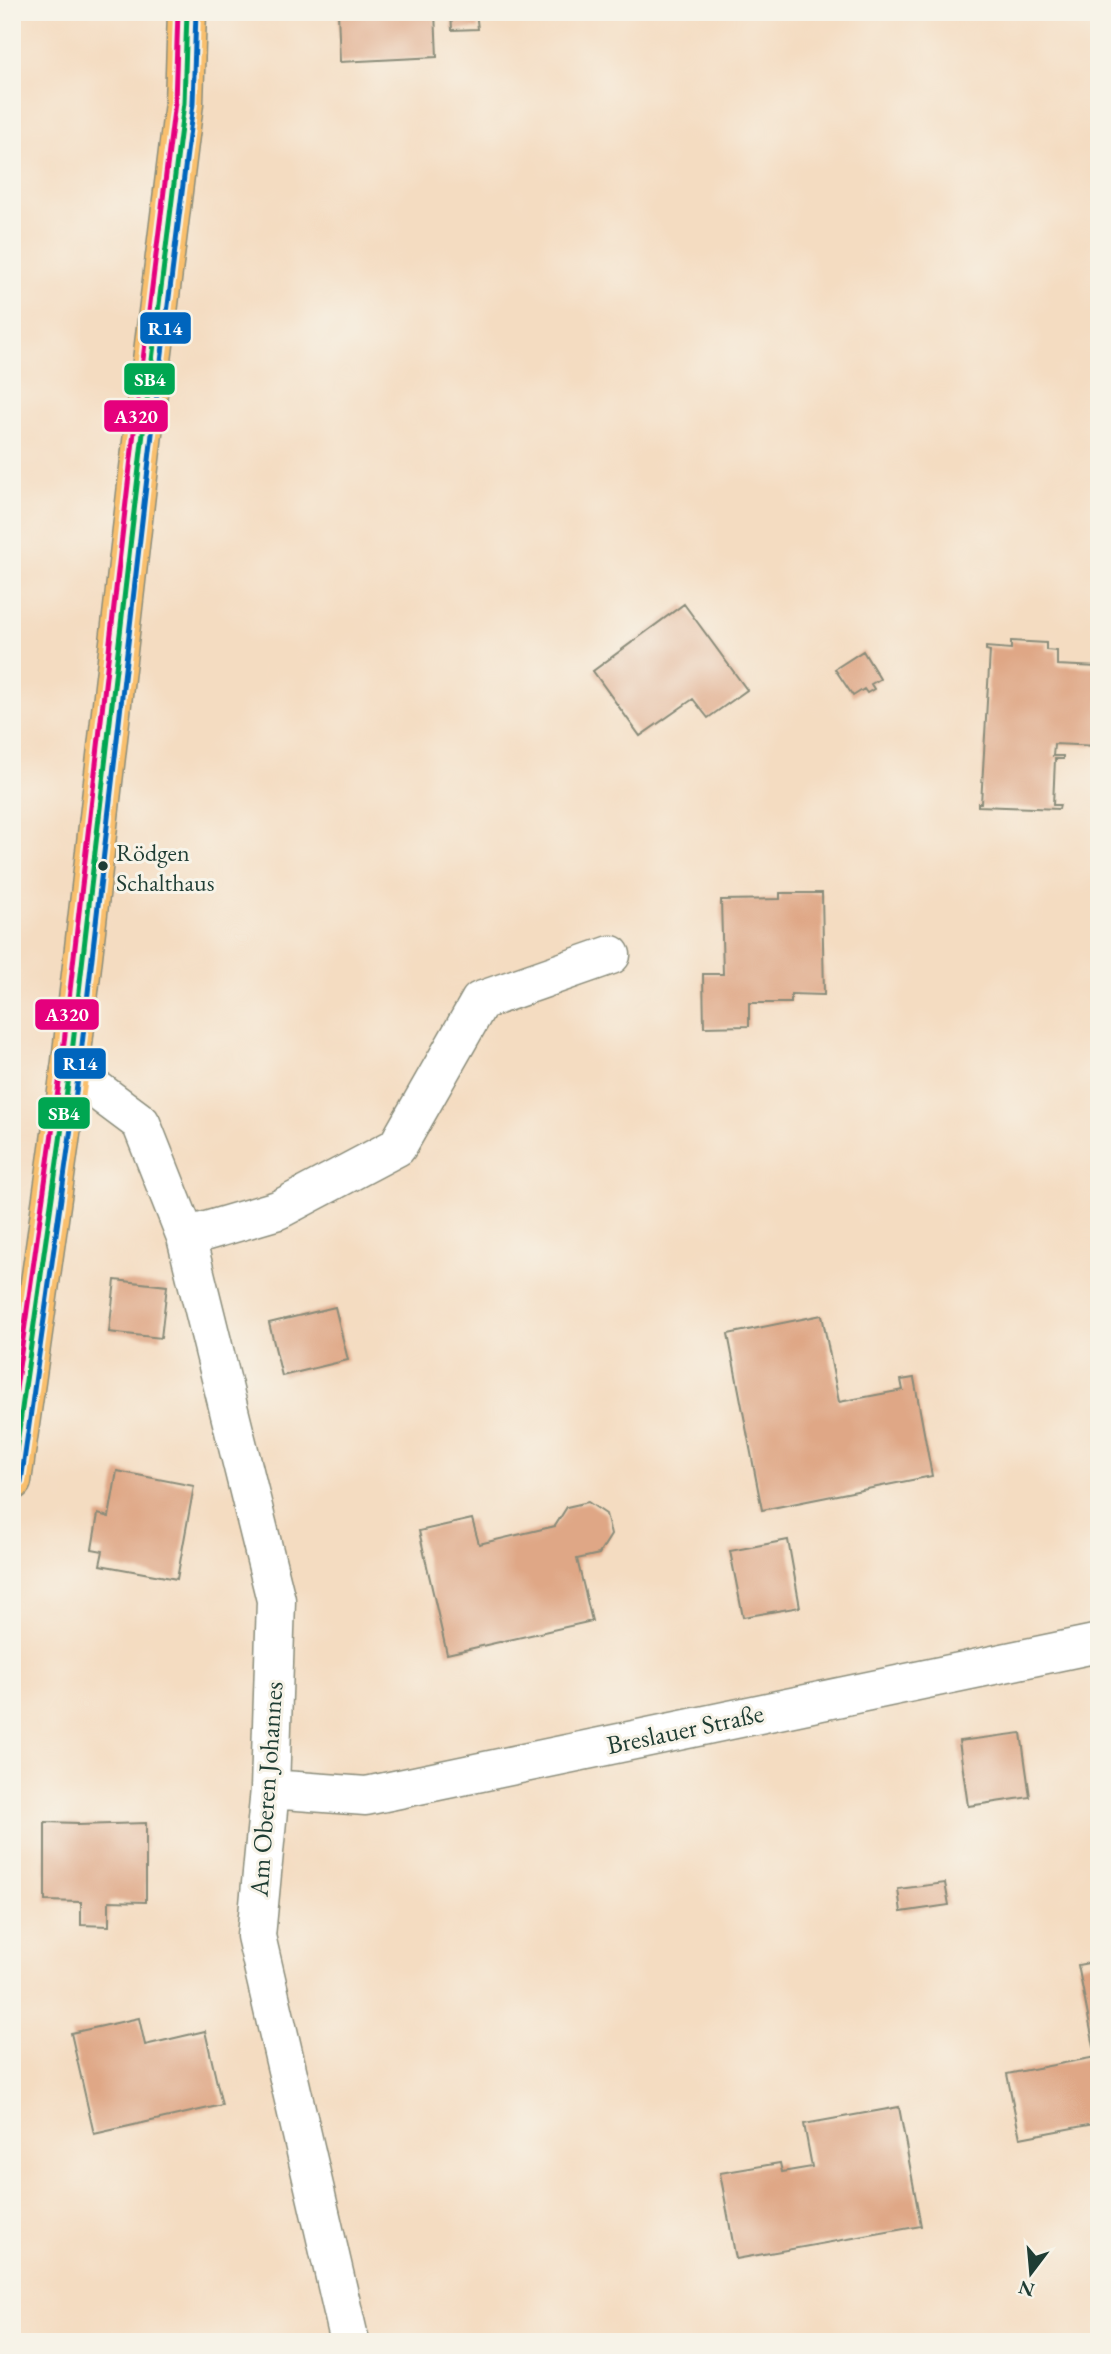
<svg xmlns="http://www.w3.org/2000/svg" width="1111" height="2354" font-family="'EB Garamond',serif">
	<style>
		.building { fill: #dfa786 }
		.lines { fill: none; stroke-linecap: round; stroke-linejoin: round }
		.street-casing { stroke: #8a8c7a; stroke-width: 41 }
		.primary-casing { stroke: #8a8c7a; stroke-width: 41 }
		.street { stroke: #fff; stroke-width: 38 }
		.primary { stroke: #f9bf6d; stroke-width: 38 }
		.bus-1-casing { stroke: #f7f3e8; stroke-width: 10 }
		.bus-2-casing { stroke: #f7f3e8; stroke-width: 10 }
		.bus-3-casing { stroke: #f7f3e8; stroke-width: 10 }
		.bus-1 { stroke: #00a651; stroke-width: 5 }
		.bus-2 { stroke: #0065bd; stroke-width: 5 }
		.bus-3 { stroke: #e5007d; stroke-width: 5 }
		.bus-dot { fill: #1f3d34; stroke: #f7f3e8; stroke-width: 2.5 }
		.labels { text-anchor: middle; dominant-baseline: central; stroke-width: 6; stroke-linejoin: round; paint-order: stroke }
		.bus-label { font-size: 24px; fill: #1f3d34; stroke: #f7f3e8; text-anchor: start }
		.street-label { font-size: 26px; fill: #1f3d34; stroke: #f7f3e8 }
		.line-badge { stroke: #f7f3e8; stroke-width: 2.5 }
		.badge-label { font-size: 19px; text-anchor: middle; font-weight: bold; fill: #fff }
	</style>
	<rect width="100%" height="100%" fill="#f7f3e8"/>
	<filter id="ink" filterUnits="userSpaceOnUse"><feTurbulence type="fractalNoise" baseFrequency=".0143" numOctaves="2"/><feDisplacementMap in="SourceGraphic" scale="14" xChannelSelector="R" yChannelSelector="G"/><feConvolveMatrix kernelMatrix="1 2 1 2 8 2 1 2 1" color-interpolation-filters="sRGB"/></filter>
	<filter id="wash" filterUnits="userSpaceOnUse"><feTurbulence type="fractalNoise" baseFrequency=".00686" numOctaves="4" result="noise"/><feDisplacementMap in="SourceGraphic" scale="28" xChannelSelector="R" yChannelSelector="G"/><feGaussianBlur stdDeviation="1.57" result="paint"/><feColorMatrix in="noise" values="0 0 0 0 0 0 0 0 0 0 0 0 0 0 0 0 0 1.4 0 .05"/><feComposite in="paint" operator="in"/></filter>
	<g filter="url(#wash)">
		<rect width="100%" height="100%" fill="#f4dcc1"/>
		<g id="blocks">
			<path class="building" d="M 338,12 L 435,12 L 437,57 L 340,62 Z
				M 451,12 L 476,12 L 478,29 L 452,30 Z
				M 1025,12 L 1049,12 L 1050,15 L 1025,17 Z
				M 684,604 L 747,690 L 708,718 L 693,699 L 640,736 L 593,671 Z
				M 1011,641 L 1046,643 L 1046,650 L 1057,651 L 1057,665 L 1099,667 L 1099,746 L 1054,744 L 1053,756 L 1063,756 L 1063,759 L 1055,759 L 1053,805 L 1060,805 L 1059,809 L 978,806 L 978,803 L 981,803 L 990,651 L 986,650 L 986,647 L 1011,649 Z
				M 863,651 L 880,679 L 871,684 L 874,689 L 867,693 L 864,689 L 853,696 L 835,669 Z
				M 780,893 L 822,893 L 824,995 L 791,994 L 791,1003 L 749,1003 L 749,1026 L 704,1027 L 703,974 L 723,974 L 721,900 L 780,899 Z
				M 115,1280 L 167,1286 L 161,1338 L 109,1332 Z
				M 335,1307 L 348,1360 L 282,1376 L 269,1323 Z
				M 822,1315 L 839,1402 L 903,1390 L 901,1380 L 914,1378 L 932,1476 L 762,1510 L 728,1334 Z
				M 117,1471 L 194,1486 L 177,1579 L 100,1565 L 103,1551 L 92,1549 L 98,1514 L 109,1517 Z
				M 588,1502 L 606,1514 L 611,1535 L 599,1554 L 577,1559 L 592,1621 L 447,1654 L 419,1531 L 472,1519 L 479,1544 L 555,1526 L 567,1507 Z
				M 788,1540 L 800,1607 L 743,1617 L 730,1551 Z
				M 1021,1733 L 1030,1797 L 968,1806 L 959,1741 Z
				M 45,1822 L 78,1823 L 78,1825 L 146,1823 L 146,1902 L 109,1901 L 109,1926 L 81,1925 L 81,1902 L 45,1901 Z
				M 945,1883 L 949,1905 L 901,1912 L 898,1889 Z
				M 1099,1961 L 1099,2123 L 1020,2138 L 1007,2074 L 1096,2057 L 1078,1965 Z
				M 139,2018 L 145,2045 L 205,2031 L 222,2105 L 94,2134 L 71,2033 Z
				M 899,2107 L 921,2226 L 736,2259 L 720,2173 L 780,2163 L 782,2172 L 812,2167 L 804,2124 Z"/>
		</g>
	</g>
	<g filter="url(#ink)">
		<use href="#blocks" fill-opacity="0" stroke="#8a8c7a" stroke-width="2"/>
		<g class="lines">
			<defs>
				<path id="street" d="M 70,1070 L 141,1123 L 186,1237 L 276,1600 L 270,1789 L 256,1936 L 350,2342
					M 186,1237 L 278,1210 L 397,1147 L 480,1001 L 611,955
					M 270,1789 L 366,1796 L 1099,1643"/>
				<path id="primary" d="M 12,1481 L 70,1070 L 143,433 L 184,103 L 187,12"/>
			</defs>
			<use href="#street" class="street-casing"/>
			<use href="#primary" class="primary-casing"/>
			<use href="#street" class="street"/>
			<use href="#primary" class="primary"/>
			<defs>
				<path id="bus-1" d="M 12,1479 L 70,1070 L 143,433 L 184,103 L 187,12"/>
				<path id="bus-2" d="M 21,1482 L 79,1071 L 152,434 L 193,104 L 196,12"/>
				<path id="bus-3" d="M 12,1417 L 61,1069 L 134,432 L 175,102 L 178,12"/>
			</defs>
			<use href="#bus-1" class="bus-1-casing"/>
			<use href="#bus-2" class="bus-2-casing"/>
			<use href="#bus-3" class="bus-3-casing"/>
			<use href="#bus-1" class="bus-1"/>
			<use href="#bus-2" class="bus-2"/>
			<use href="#bus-3" class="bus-3"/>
		</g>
	</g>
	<circle class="bus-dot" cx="103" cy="866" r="6"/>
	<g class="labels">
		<g class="bus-label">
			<text x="116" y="852">Rödgen<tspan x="116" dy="30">Schalthaus</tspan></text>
		</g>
		<g class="street-label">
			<text transform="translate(685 1729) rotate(-12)">Breslauer Straße</text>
			<text transform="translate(266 1789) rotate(-86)">Am Oberen Johannes</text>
		</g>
	</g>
	<g class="line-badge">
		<rect x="139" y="311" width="53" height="34" rx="7" fill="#0065bd"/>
		<rect x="123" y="362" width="53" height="34" rx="7" fill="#00a651"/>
		<rect x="103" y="399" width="66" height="34" rx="7" fill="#e5007d"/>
		<rect x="34" y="998" width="66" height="33" rx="7" fill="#e5007d"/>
		<rect x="53" y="1047" width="54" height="33" rx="7" fill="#0065bd"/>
		<rect x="37" y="1096" width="54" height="34" rx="7" fill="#00a651"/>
	</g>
	<g class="badge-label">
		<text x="165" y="335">R14</text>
		<text x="150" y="386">SB4</text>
		<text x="136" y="423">A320</text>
		<text x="67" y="1021">A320</text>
		<text x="80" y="1070">R14</text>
		<text x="64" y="1120">SB4</text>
	</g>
	<rect width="1111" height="2354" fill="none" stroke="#f7f3e8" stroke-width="42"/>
	<g transform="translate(1031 2273) rotate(196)" stroke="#f7f3e8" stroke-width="5" paint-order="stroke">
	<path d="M0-5L12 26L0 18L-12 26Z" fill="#1f3d34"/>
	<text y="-10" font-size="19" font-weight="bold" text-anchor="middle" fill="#1f3d34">N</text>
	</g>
</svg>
